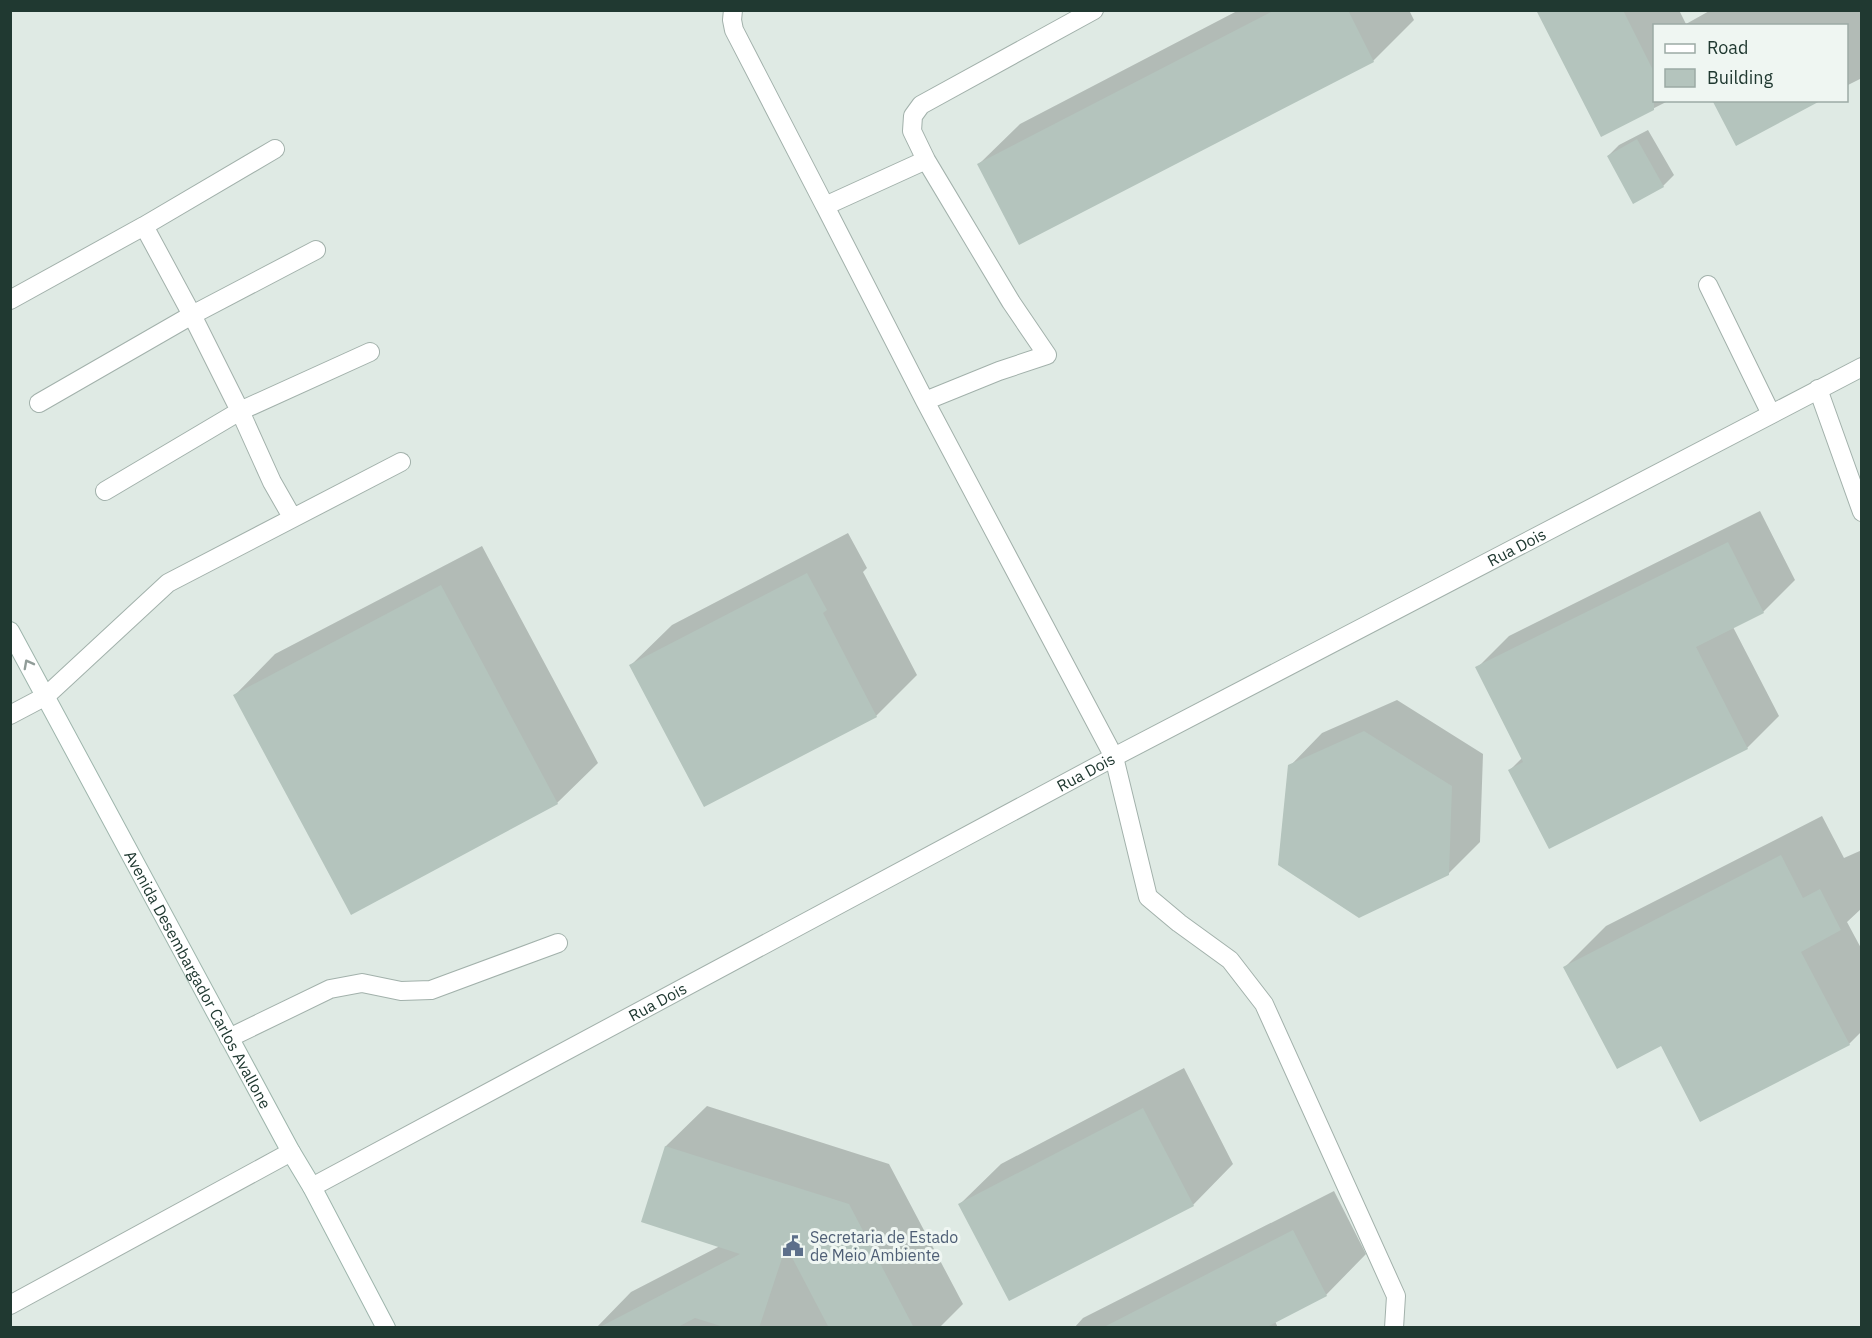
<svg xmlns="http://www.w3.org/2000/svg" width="1872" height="1338" font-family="'IBM Plex Sans',sans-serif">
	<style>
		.shadow { fill: #0003 }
		.building { fill: #b4c4bd }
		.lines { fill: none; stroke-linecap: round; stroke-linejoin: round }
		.lane-casing { stroke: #a2b1ab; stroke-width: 20 }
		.street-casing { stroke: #a2b1ab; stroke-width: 20 }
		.secondary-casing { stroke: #9eb5ac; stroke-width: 20 }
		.lane { stroke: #fff; stroke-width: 18 }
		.street { stroke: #fff; stroke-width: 18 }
		.secondary { stroke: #fff; stroke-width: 18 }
		.oneway { stroke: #909c98 }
		.labels { text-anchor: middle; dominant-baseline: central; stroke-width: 6; stroke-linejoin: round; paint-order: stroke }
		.street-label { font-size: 16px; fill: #203931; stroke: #eff6f2 }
		.service-label { font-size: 16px; fill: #4e5e75; stroke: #eff6f2; text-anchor: start }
	</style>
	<rect width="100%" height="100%" fill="#dfeae4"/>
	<path class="shadow" d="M 1239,10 L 1409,10 L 1414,20 L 1373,61 L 979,164 L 1020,124 Z
		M 1537,10 L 1679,10 L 1686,24 L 1711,10 L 1862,10 L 1862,78 L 1846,86 L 1846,26 L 1654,26 L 1654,100 L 1670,100 L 1601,135 Z
		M 1648,130 L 1674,175 L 1663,186 L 1608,156 L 1619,145 Z
		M 1760,511 L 1795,580 L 1763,612 L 1733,627 L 1779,716 L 1747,748 L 1510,770 L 1522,758 L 1477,668 L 1509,636 Z
		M 848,533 L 867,568 L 863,572 L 917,675 L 876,716 L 705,805 L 631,665 L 672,625 Z
		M 482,546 L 598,763 L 557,803 L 235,695 L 275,654 Z
		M 1397,700 L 1483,754 L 1480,842 L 1448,874 L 1290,766 L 1322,733 Z
		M 1822,816 L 1844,858 L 1862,850 L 1862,908 L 1847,922 L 1862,950 L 1862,1031 L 1849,1044 L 1662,1044 L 1565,967 L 1606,926 Z
		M 1184,1068 L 1233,1164 L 1193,1205 L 960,1204 L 1001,1164 Z
		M 707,1106 L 889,1164 L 963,1304 L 939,1328 L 596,1328 L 631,1292 L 720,1246 L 643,1221 L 666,1146 Z
		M 1334,1191 L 1366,1254 L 1326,1295 L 1275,1321 L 1278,1328 L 1074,1328 L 1083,1318 Z"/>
	<path class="building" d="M 1275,10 L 1348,10 L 1374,62 L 1019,245 L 977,164 Z
		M 1536,10 L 1623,10 L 1654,72 L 1654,110 L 1601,137 Z
		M 1712,100 L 1822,100 L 1736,146 Z
		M 1637,139 L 1664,187 L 1633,204 L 1607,156 Z
		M 1728,542 L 1764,613 L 1696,647 L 1748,749 L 1549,849 L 1508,770 L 1523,762 L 1475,667 Z
		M 807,573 L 827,610 L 823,613 L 877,717 L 704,807 L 629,665 Z
		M 441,585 L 558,804 L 351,915 L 233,695 Z
		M 1364,731 L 1452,786 L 1449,875 L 1359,918 L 1278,865 L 1288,765 Z
		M 1781,855 L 1803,898 L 1820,889 L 1841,930 L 1801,952 L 1850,1045 L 1700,1122 L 1661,1046 L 1617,1069 L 1563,967 Z
		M 1143,1108 L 1194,1206 L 1009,1301 L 958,1204 Z
		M 665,1146 L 849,1204 L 914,1328 L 829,1328 L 786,1246 L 759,1328 L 727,1328 L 695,1318 L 676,1328 L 598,1328 L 740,1254 L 641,1222 Z
		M 1293,1230 L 1327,1296 L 1265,1328 L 1102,1328 Z"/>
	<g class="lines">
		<defs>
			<path id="lane" d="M 733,10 L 732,20 L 734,30 L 825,206
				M 926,160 L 825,206 L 925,401 L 1114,757 L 1148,897 L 1179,923 L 1230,960 L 1264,1004 L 1396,1296 L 1394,1328
				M 144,226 L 192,315 L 240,411 L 272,482 L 292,517
				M 1708,285 L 1771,414
				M 10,300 L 144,226 L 275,149
				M 1818,389 L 1862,512
				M 925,401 L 999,371 L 1047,355 L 1011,302 L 926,160 L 912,131 L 913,116 L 921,105 L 1094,10
				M 39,403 L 192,315 L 316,250
				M 105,491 L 240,411 L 370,352
				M 46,696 L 168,583 L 401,462
				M 229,1038 L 330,989 L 362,983 L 401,991 L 431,990 L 558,943
				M 10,1305 L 291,1152"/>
			<g id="street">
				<path d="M 10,715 L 46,696"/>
				<path id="s1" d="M 312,1187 L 1114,757 L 1862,367"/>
			</g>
			<g id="secondary">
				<path id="s2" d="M 10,631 L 291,1152 L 312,1187 L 386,1328"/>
			</g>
		</defs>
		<use href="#lane" class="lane-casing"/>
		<use href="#street" class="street-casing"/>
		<use href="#secondary" class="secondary-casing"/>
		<use href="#lane" class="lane"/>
		<use href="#street" class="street"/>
		<use href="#secondary" class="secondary"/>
	</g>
	<defs><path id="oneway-chevron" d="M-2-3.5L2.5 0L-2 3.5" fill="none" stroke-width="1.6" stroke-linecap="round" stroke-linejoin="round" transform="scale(1.5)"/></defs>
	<use class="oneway" href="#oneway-chevron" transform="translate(28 664) rotate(-118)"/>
	<defs>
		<symbol id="civic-bare" viewBox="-9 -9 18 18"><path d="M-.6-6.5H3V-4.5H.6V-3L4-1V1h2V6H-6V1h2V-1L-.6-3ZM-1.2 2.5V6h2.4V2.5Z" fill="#5c6f8a" stroke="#eff6f2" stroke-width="2.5" paint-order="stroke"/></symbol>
	</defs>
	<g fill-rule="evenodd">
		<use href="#civic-bare" x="778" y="1231" width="30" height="30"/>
	</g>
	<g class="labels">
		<g class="street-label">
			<text stroke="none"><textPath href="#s1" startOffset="1364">Rua Dois</textPath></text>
			<text stroke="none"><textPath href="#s1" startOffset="878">Rua Dois</textPath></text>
			<text stroke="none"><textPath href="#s2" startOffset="396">Avenida Desembargador Carlos Avallone</textPath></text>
			<text stroke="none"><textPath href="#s1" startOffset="392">Rua Dois</textPath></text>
		</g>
		<g class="service-label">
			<text x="810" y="1237">Secretaria de Estado<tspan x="810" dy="18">de Meio Ambiente</tspan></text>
		</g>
	</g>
	<rect width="1872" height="1338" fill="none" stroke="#203931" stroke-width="24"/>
	<rect x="1653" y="24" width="195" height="78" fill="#eff6f2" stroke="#9caaa5" stroke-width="1.5"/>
	<rect x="1665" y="44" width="30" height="9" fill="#ffffff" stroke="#9caaa5" stroke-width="1.5"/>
	<text x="1707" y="54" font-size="18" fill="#203931">Road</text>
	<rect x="1665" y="69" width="30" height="18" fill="#b4c4bd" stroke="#9caaa5" stroke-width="1.5"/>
	<text x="1707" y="84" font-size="18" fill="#203931">Building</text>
</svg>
